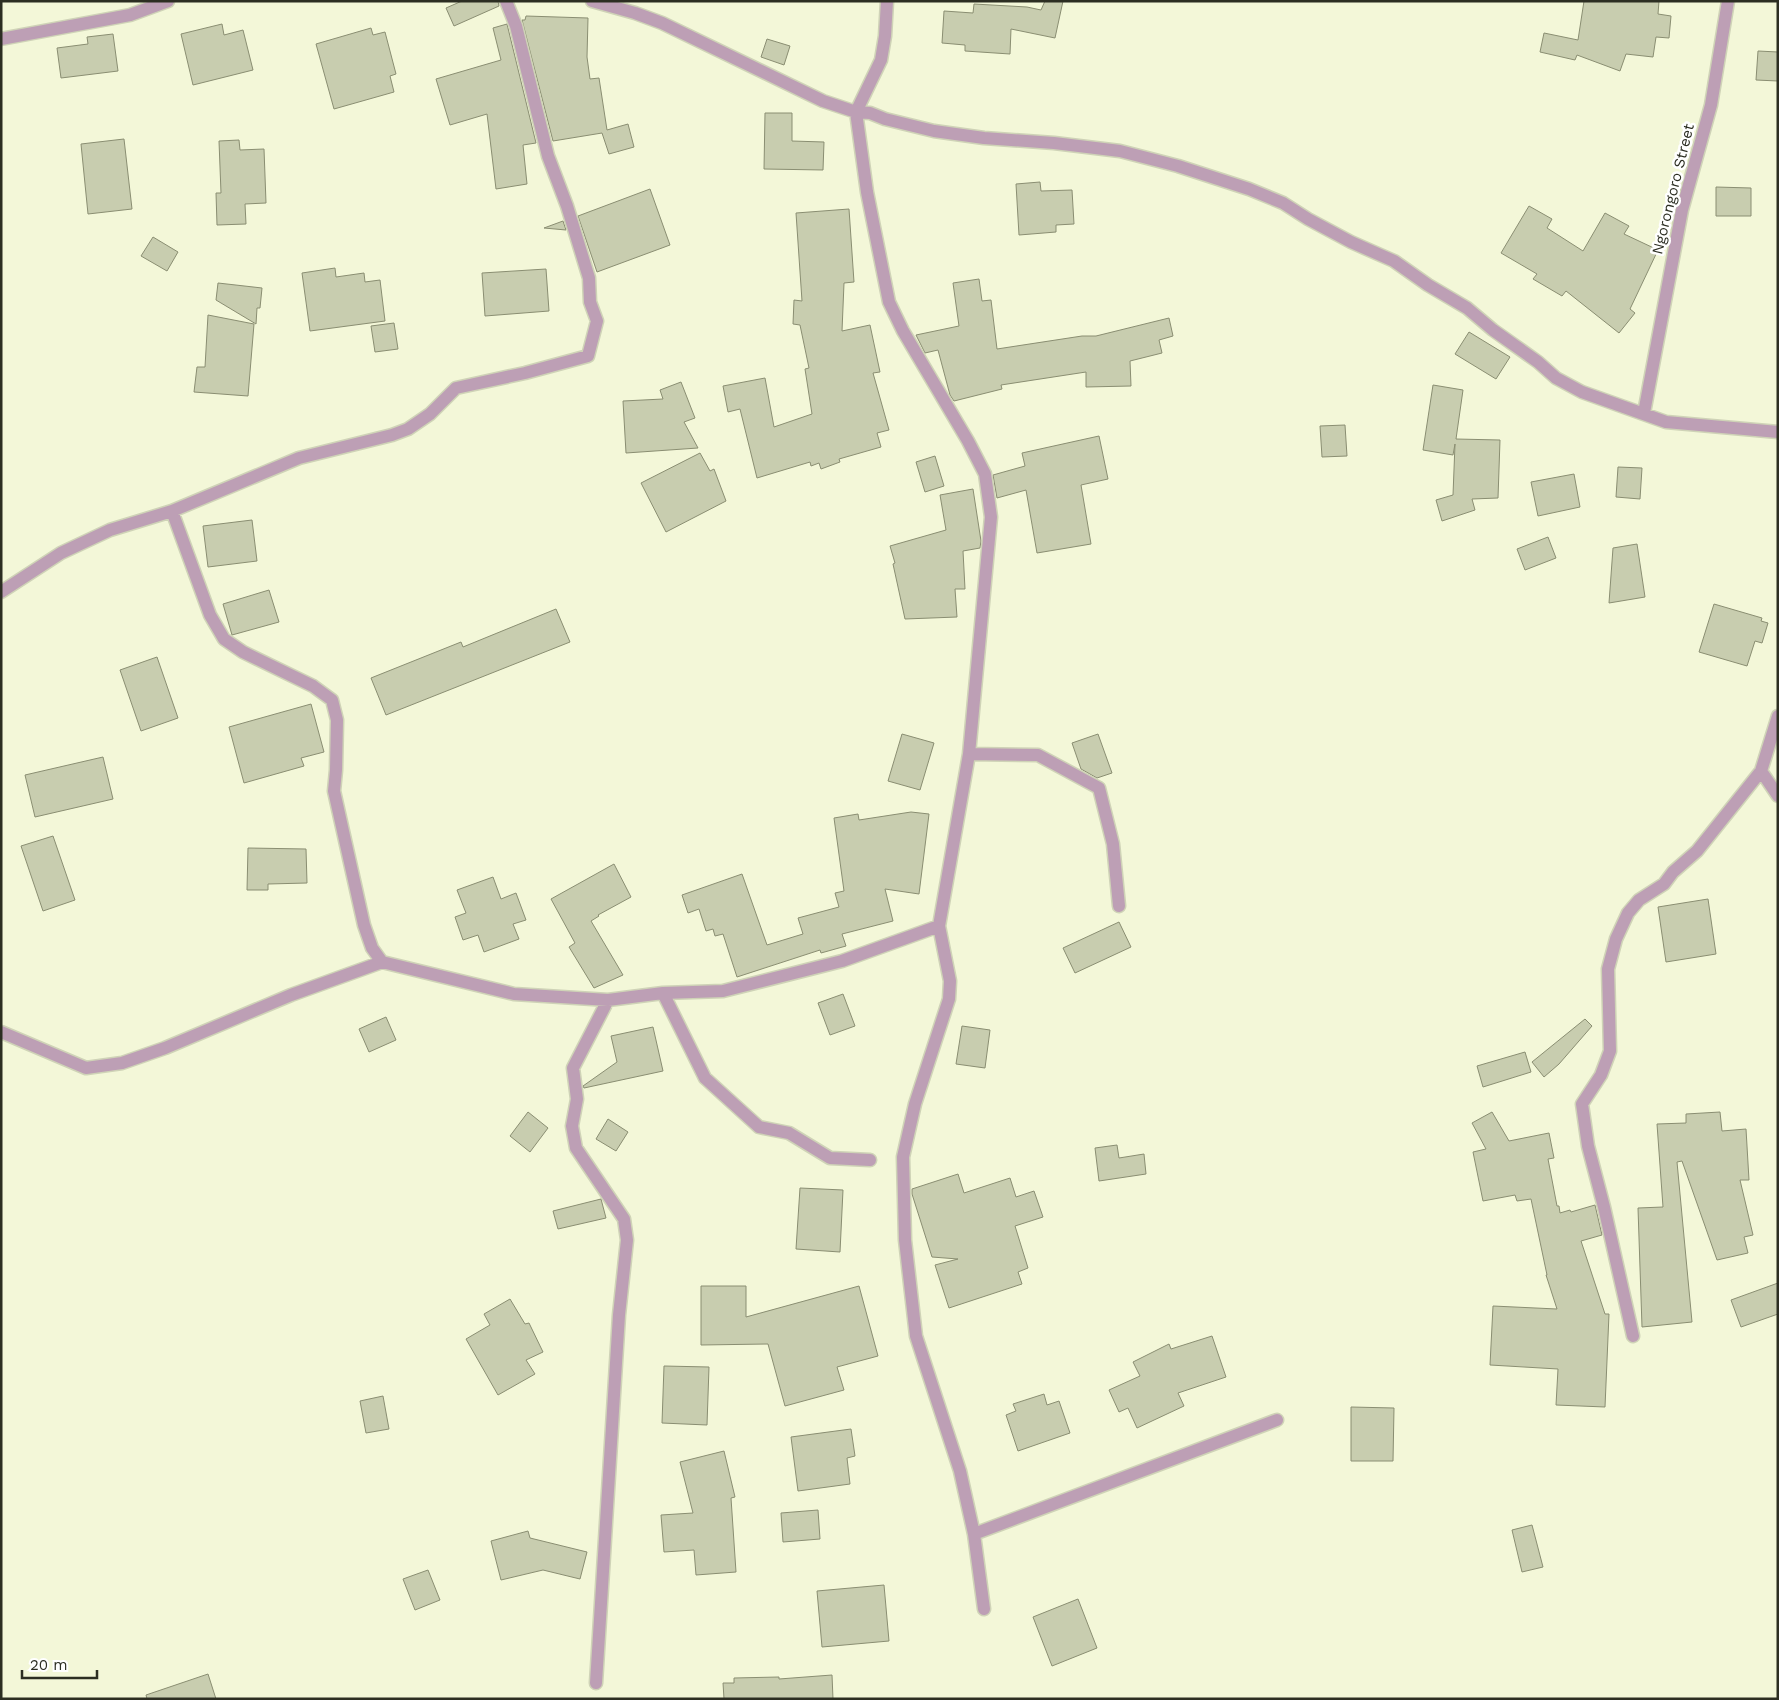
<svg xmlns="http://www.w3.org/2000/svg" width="1779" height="1700" font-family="'Work Sans',sans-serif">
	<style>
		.building { fill: #c8cdaf; stroke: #8a8e72 }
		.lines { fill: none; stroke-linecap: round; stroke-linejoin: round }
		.minor-casing { stroke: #cfd3b7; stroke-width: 15 }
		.minor { stroke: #bd9fb5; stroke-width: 12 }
		.labels { text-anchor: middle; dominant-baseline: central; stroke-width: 5; stroke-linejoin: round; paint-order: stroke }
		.street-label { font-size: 15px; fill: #2c2e22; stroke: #fff }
	</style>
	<rect width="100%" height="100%" fill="#f3f7d8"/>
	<path class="building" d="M 462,1 L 498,1 L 499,6 L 454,26 L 446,8 Z
		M 1045,1 L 1063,1 L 1055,38 L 1011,29 L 1010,54 L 965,51 L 965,45 L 942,43 L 944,11 L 973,13 L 974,4 L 1027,7 L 1041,10 Z
		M 1584,1 L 1659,1 L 1658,14 L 1671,16 L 1669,38 L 1656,37 L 1653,57 L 1626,54 L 1620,71 L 1577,55 L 1575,60 L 1540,52 L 1544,33 L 1578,40 Z
		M 526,16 L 588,18 L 587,57 L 590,79 L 599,78 L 607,130 L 628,124 L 634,147 L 609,154 L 602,133 L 553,141 L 522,20 L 525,20 Z
		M 222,24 L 224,35 L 243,30 L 253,70 L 193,85 L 181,34 Z
		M 507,24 L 536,143 L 523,145 L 527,184 L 496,189 L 487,114 L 450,125 L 436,79 L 501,60 L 493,28 Z
		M 371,28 L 373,35 L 385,32 L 396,74 L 390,76 L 394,92 L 334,109 L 316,44 Z
		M 113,34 L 118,71 L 61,78 L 57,48 L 88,44 L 87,37 Z
		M 767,39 L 790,46 L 784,65 L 761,57 Z
		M 1758,51 L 1778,52 L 1778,81 L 1756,80 Z
		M 765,113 L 792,113 L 792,141 L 824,142 L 823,170 L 764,169 Z
		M 124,139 L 132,209 L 88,214 L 81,144 Z
		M 239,140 L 240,150 L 264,149 L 266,203 L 245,204 L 246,224 L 217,225 L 216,193 L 221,193 L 219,141 Z
		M 1040,182 L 1041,191 L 1072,190 L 1074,224 L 1056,225 L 1056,232 L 1019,235 L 1016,184 Z
		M 1716,187 L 1751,188 L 1751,216 L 1716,216 Z
		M 650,189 L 670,245 L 597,272 L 578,216 Z
		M 1529,206 L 1552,219 L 1547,228 L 1583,251 L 1605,213 L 1629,226 L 1624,234 L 1658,250 L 1630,309 L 1635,313 L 1619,333 L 1566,291 L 1562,296 L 1533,279 L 1537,274 L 1501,253 Z
		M 849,209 L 854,282 L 844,283 L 842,331 L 870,325 L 880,372 L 873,373 L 889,430 L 877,433 L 881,447 L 839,459 L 840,462 L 821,469 L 819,463 L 811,466 L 810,462 L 757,478 L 740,409 L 728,412 L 723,386 L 765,378 L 774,427 L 812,414 L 805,369 L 809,368 L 800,325 L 793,324 L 794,300 L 802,301 L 796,213 Z
		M 563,221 L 566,230 L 544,228 Z
		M 153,237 L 178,252 L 167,271 L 141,256 Z
		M 335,268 L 336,277 L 364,273 L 365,282 L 380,280 L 385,321 L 310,331 L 302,273 Z
		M 546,269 L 549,311 L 485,316 L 482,273 Z
		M 979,279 L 982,301 L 991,300 L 997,349 L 1082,336 L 1096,336 L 1169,318 L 1173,336 L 1159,340 L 1162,353 L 1130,361 L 1131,386 L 1086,387 L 1086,372 L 1001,385 L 1002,389 L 954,401 L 950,395 L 938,350 L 925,353 L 916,335 L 959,326 L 953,283 Z
		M 218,283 L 262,288 L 260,308 L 257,308 L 256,324 L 216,300 Z
		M 208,315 L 254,324 L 248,396 L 194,392 L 197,367 L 205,367 Z
		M 394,323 L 398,349 L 375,352 L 371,326 Z
		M 1469,332 L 1510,357 L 1496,379 L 1455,354 Z
		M 681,382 L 695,418 L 684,422 L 698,448 L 626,453 L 623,401 L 663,399 L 660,390 Z
		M 1433,385 L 1463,390 L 1456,439 L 1500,440 L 1498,498 L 1472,499 L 1475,510 L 1442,521 L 1436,500 L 1453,495 L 1455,444 L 1453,455 L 1423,450 Z
		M 1345,425 L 1347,456 L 1322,457 L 1320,426 Z
		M 1099,436 L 1108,479 L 1081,485 L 1091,544 L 1037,553 L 1026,490 L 997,498 L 993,475 L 1025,466 L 1022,453 Z
		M 700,453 L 710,471 L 714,469 L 726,501 L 666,532 L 641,483 Z
		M 935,456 L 944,486 L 925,492 L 916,462 Z
		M 1618,467 L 1642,468 L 1640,499 L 1616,497 Z
		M 1574,474 L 1580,507 L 1538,516 L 1531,482 Z
		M 973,489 L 981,541 L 980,548 L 963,551 L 965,589 L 955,589 L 957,617 L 905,619 L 893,564 L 895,563 L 890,546 L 946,530 L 940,495 Z
		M 252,520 L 257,561 L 208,567 L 203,526 Z
		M 1548,537 L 1556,558 L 1525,570 L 1517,549 Z
		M 1637,544 L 1645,597 L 1609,603 L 1613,548 Z
		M 269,590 L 279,622 L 232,635 L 223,604 Z
		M 1714,604 L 1762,618 L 1761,621 L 1768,623 L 1762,643 L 1755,641 L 1747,666 L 1699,652 Z
		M 556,609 L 570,642 L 386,715 L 371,678 L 461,642 L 463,647 Z
		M 157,657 L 178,718 L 141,731 L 120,670 Z
		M 311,704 L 324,752 L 301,758 L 304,766 L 244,783 L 229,727 Z
		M 902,734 L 934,743 L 920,790 L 888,781 Z
		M 1098,734 L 1112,773 L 1097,778 L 1081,769 L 1072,743 Z
		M 103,757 L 113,799 L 35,817 L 25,775 Z
		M 911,812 L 929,814 L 919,894 L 885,889 L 893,921 L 842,934 L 846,946 L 821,953 L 820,950 L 737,977 L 723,934 L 715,936 L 713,929 L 706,931 L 699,909 L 688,913 L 682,895 L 742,874 L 767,945 L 803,934 L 798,918 L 839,907 L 835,893 L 844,891 L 834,818 L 858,814 L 859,820 Z
		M 53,836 L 75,900 L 43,911 L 21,846 Z
		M 248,848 L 306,849 L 307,883 L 268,884 L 268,890 L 247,890 Z
		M 614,864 L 631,897 L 598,915 L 599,916 L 591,921 L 623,975 L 594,988 L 569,947 L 575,943 L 551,899 Z
		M 493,877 L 501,899 L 516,893 L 526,920 L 513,924 L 519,939 L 484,952 L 478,935 L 463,940 L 455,917 L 466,913 L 457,890 Z
		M 1708,899 L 1716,954 L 1666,962 L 1658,907 Z
		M 1119,922 L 1131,947 L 1075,973 L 1063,948 Z
		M 843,994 L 855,1026 L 830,1035 L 818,1003 Z
		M 386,1017 L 396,1040 L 369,1052 L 359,1029 Z
		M 1585,1019 L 1592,1026 L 1559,1064 L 1544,1077 L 1532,1062 Z
		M 962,1026 L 990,1030 L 985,1068 L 956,1064 Z
		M 653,1027 L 663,1071 L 584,1088 L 583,1086 L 617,1062 L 611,1036 Z
		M 1525,1052 L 1531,1072 L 1483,1087 L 1477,1066 Z
		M 528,1112 L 548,1128 L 530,1152 L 510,1136 Z
		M 1492,1112 L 1509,1141 L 1549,1133 L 1554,1158 L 1548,1159 L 1557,1206 L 1559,1206 L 1560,1213 L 1570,1210 L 1571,1212 L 1595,1205 L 1602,1235 L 1581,1241 L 1605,1314 L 1609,1314 L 1605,1407 L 1556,1405 L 1558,1369 L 1490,1365 L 1493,1306 L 1557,1309 L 1546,1275 L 1547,1275 L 1531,1199 L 1517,1201 L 1515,1195 L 1483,1201 L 1473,1152 L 1486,1149 L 1472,1123 Z
		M 1720,1112 L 1722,1131 L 1746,1129 L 1749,1180 L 1740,1180 L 1753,1235 L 1744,1237 L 1748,1253 L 1717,1260 L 1682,1161 L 1677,1162 L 1692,1322 L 1642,1327 L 1638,1208 L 1663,1207 L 1657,1124 L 1686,1123 L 1686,1114 Z
		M 608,1119 L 628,1132 L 616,1151 L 596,1139 Z
		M 1117,1145 L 1119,1158 L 1144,1154 L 1146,1174 L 1099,1181 L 1095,1148 Z
		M 958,1174 L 964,1193 L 1010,1178 L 1016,1197 L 1034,1191 L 1043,1217 L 1015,1226 L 1028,1268 L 1018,1272 L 1022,1284 L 949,1308 L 935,1265 L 958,1259 L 932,1257 L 912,1194 L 912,1189 Z
		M 800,1188 L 843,1190 L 840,1252 L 796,1249 Z
		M 601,1199 L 606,1218 L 558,1229 L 553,1211 Z
		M 1778,1283 L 1778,1314 L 1741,1327 L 1731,1300 Z
		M 701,1286 L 746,1286 L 746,1317 L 859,1286 L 878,1356 L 837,1367 L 844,1390 L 785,1406 L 768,1344 L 701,1345 Z
		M 510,1299 L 525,1324 L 529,1323 L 543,1352 L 526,1360 L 535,1374 L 498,1395 L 466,1339 L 490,1325 L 484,1314 Z
		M 1212,1336 L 1226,1377 L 1178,1393 L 1184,1406 L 1137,1428 L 1128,1408 L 1119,1412 L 1109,1390 L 1140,1376 L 1133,1362 L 1169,1344 L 1171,1349 Z
		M 664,1366 L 709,1367 L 707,1425 L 662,1423 Z
		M 1044,1394 L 1047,1405 L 1059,1401 L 1070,1433 L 1018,1451 L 1006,1415 L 1016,1411 L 1013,1404 Z
		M 383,1396 L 389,1429 L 366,1433 L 360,1401 Z
		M 1351,1407 L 1394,1408 L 1393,1461 L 1351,1461 Z
		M 851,1429 L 855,1456 L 847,1458 L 850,1484 L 798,1491 L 791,1437 Z
		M 724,1451 L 735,1497 L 731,1498 L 736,1572 L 696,1575 L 694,1550 L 664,1552 L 661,1515 L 693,1513 L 680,1462 Z
		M 818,1510 L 820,1539 L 783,1542 L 781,1513 Z
		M 1532,1525 L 1543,1567 L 1522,1572 L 1512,1530 Z
		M 528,1531 L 530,1538 L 587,1552 L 580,1579 L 543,1570 L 501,1580 L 491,1541 Z
		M 428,1570 L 440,1600 L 415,1610 L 403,1579 Z
		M 884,1585 L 889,1641 L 822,1647 L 817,1591 Z
		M 1078,1599 L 1097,1648 L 1052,1666 L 1033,1617 Z
		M 208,1674 L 216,1699 L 147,1699 L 146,1695 Z
		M 832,1675 L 833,1699 L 724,1699 L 723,1683 L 734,1683 L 734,1678 L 779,1677 L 779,1679 Z"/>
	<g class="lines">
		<defs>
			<path id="minor" d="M 592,1 L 635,13 L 662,23 L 823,101 L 856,112 L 870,113 L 885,119 L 934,131 L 984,138 L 1054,143 L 1120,151 L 1178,166 L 1249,189 L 1283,203 L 1308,219 L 1351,242 L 1394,261 L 1428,285 L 1467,308 L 1493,330 L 1538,362 L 1556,378 L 1582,392 L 1666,422 L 1778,432
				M 887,1 L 885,36 L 881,60 L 856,112 L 867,192 L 889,302 L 903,331 L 968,441 L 985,474 L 991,517 L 969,754 L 939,926 L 950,981 L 949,999 L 915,1104 L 903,1157 L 905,1240 L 916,1336 L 960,1471 L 974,1534 L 984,1609
				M 1,39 L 130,15 L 168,1
				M 1644,413 L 1682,210 L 1711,105 L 1728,1
				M 172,511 L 210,615 L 224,639 L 243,652 L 313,686 L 332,700 L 337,720 L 336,770 L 334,791 L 364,925 L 372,948 L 382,962 L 514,994 L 608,1000 L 663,993 L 723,991 L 842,961 L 939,926
				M 1,592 L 61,553 L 110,530 L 172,511 L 299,458 L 392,435 L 408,429 L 430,414 L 456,388 L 525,373 L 588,356 L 597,321 L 590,302 L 589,278 L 567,206 L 548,156 L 516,26 L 506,1
				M 969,754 L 1038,755 L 1099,788 L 1113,844 L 1119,906
				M 1761,771 L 1778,796
				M 663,993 L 705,1078 L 759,1127 L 789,1133 L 830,1158 L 870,1160
				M 1,1032 L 86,1068 L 122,1063 L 165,1048 L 291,995 L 382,962
				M 1633,1336 L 1604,1207 L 1588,1146 L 1582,1104 L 1601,1075 L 1610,1051 L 1608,969 L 1616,939 L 1628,913 L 1639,900 L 1664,884 L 1673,872 L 1697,851 L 1761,771 L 1778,716
				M 974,1534 L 1277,1420
				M 596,1683 L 619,1315 L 627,1240 L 624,1219 L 576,1148 L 572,1126 L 577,1099 L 573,1068 L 608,1000"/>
		</defs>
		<use href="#minor" class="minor-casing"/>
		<use href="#minor" class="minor"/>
	</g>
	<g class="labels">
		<g class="street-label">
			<text transform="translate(1673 189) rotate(-76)">Ngorongoro Street</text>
		</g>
	</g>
	<rect width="1779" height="1700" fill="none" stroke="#2c2e22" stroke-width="5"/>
	<path d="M22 1670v8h75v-8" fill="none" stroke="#2c2e22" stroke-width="2.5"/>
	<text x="30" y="1670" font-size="15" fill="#2c2e22" stroke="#ffffff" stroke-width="4" paint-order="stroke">20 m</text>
</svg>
